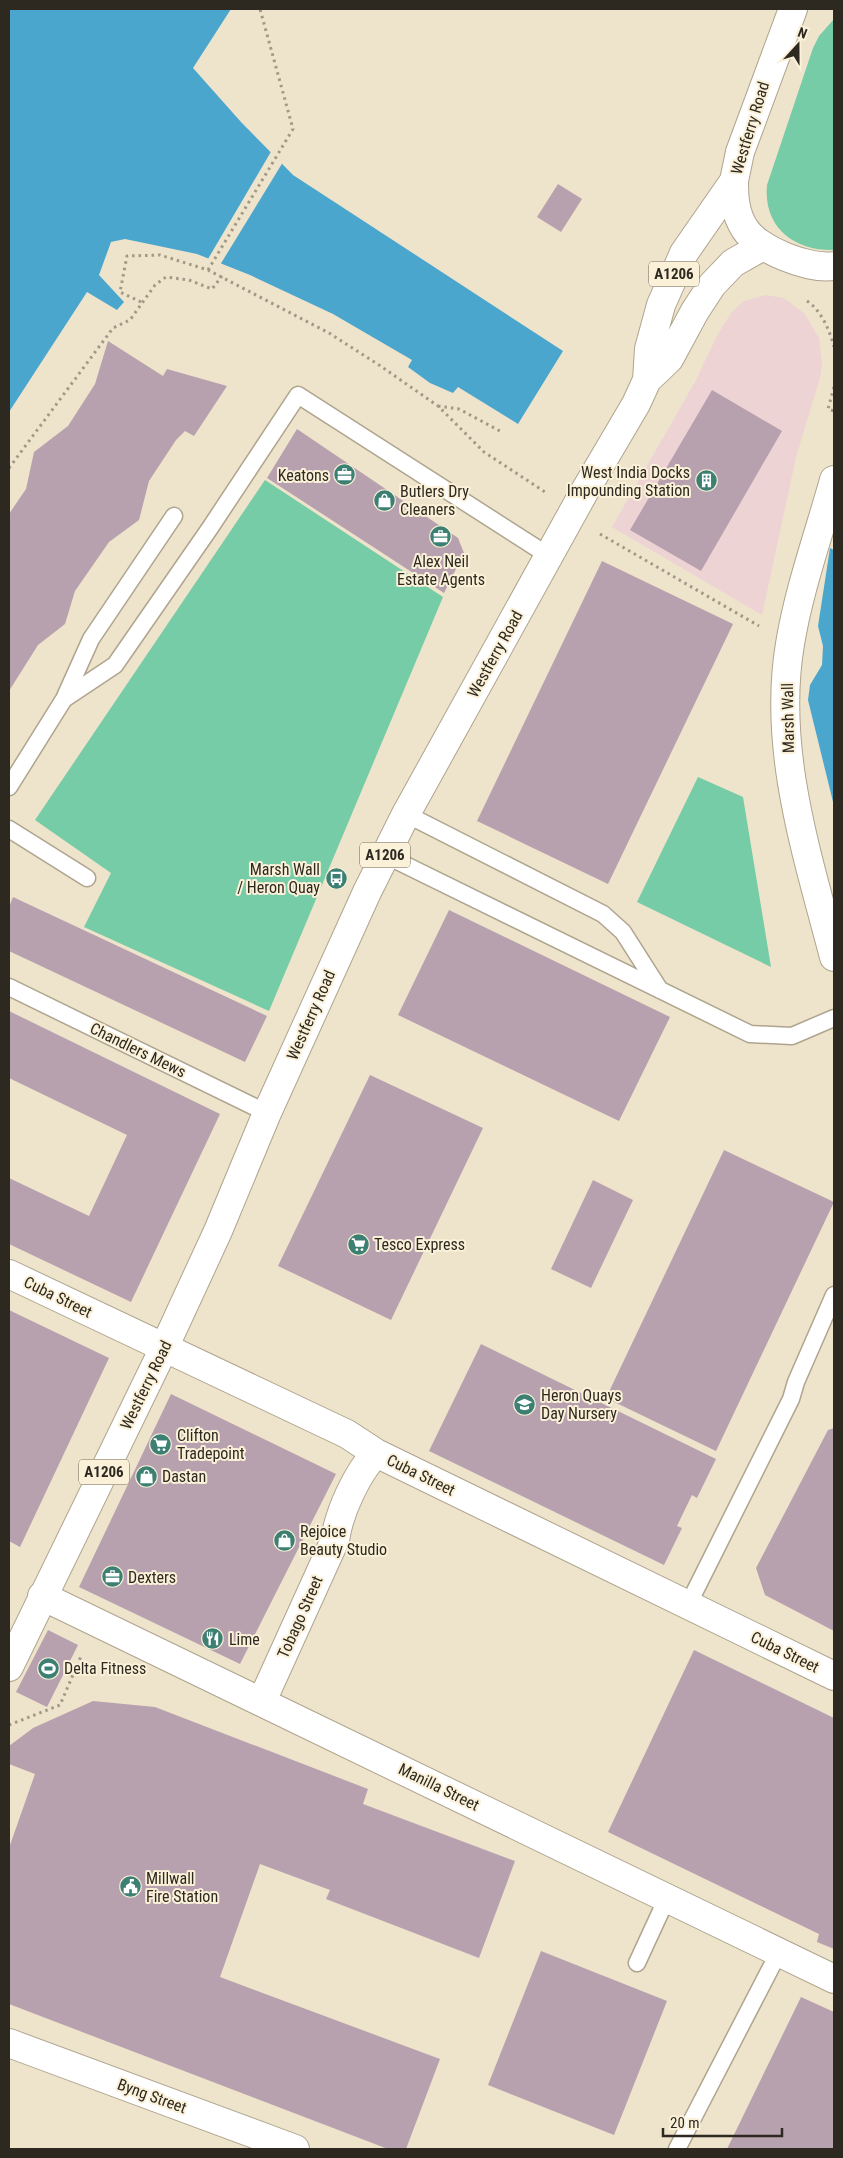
<svg xmlns="http://www.w3.org/2000/svg" width="843" height="2158" font-family="'Roboto Condensed',sans-serif">
	<style>
		.industrial { fill: #edd3d4 }
		.green { fill: #76cca6 }
		.water { fill: #4ba6ce }
		.pier { fill: #eee3cb }
		.building { fill: #b8a1af }
		.lines { fill: none; stroke-linecap: round; stroke-linejoin: round }
		.service-casing { stroke: #afa48e; stroke-width: 19 }
		.minor-casing { stroke: #afa48e; stroke-width: 30 }
		.tertiary-casing { stroke: #afa48e; stroke-width: 30 }
		.primary-casing { stroke: #afa48e; stroke-width: 30 }
		.path { stroke: #a19987; stroke-width: 3; stroke-dasharray: 2.5 4; stroke-linecap: butt }
		.service { stroke: #fff; stroke-width: 16 }
		.minor { stroke: #fff; stroke-width: 28 }
		.tertiary { stroke: #fff; stroke-width: 28 }
		.primary { stroke: #fff; stroke-width: 28 }
		.labels { text-anchor: middle; dominant-baseline: central; stroke-width: 4; stroke-linejoin: round; paint-order: stroke }
		.shield { fill: #fbf0d8; stroke: #6b6557; stroke-width: 1 }
		.shield-label { font-size: 15px; font-weight: bold; fill: #2d2920 }
		.street-label { font-size: 16px; fill: #2d2920; stroke: #fbf0d8 }
		.poi-label { font-size: 16px; fill: #2d2920; stroke: #fbf0d8; text-anchor: start }
	</style>
	<rect width="100%" height="100%" fill="#eee3cb"/>
	<path class="industrial" d="M 765,295 L 784,298 L 805,314 L 819,338 L 822,364 L 820,378 L 796,457 L 762,615 L 612,527 L 695,382 L 717,336 L 731,313 L 744,301 Z"/>
	<path class="green" d="M 834,19 L 834,250 C 794,251 763,227 767,185 L 813,48 L 819,36 Z
		M 265,480 L 443,597 L 269,1011 L 84,927 L 111,873 L 35,820 Z
		M 698,777 L 743,797 L 771,967 L 637,902 Z"/>
	<path class="water" d="M 9,9 L 231,9 L 193,68 L 241,122 L 293,175 L 563,351 L 518,424 L 458,387 L 453,393 L 430,383 L 408,367 L 412,360 L 333,314 L 250,275 L 197,254 L 125,239 L 111,242 L 99,275 L 124,302 L 117,310 L 87,292 L 9,412 Z
		M 830,548 L 834,550 L 834,806 L 808,700 L 810,685 L 822,665 L 823,646 L 818,626 Z"/>
	<path class="pier" d="M 272,150 L 283,162 L 220,265 L 208,259 Z"/>
	<path class="building" d="M 558,184 L 582,199 L 561,232 L 537,217 Z
		M 108,341 L 163,376 L 167,369 L 227,386 L 194,436 L 185,431 L 176,440 L 149,481 L 139,520 L 109,542 L 75,591 L 65,624 L 38,645 L 9,691 L 9,514 L 26,489 L 34,452 L 68,426 L 95,384 Z
		M 712,390 L 782,431 L 701,571 L 630,530 Z
		M 297,429 L 458,538 L 464,553 L 444,593 L 267,478 Z
		M 602,561 L 733,624 L 608,884 L 477,821 Z
		M 13,897 L 267,1016 L 245,1062 L 9,951 L 9,907 Z
		M 449,910 L 670,1017 L 619,1121 L 398,1015 Z
		M 9,1011 L 220,1114 L 131,1302 L 9,1244 L 9,1178 L 89,1216 L 127,1135 L 9,1078 Z
		M 370,1075 L 483,1128 L 391,1320 L 278,1266 Z
		M 724,1150 L 834,1202 L 716,1451 L 606,1398 Z
		M 593,1180 L 633,1200 L 591,1288 L 551,1269 Z
		M 9,1310 L 109,1358 L 20,1547 L 9,1541 Z
		M 481,1344 L 716,1459 L 697,1498 L 692,1495 L 677,1526 L 682,1528 L 664,1565 L 429,1451 Z
		M 171,1394 L 336,1474 L 240,1664 L 79,1587 Z
		M 834,1428 L 834,1631 L 765,1595 L 756,1568 L 828,1430 Z
		M 48,1630 L 78,1645 L 47,1707 L 16,1692 Z
		M 694,1650 L 834,1718 L 834,1949 L 817,1942 L 819,1934 L 608,1832 Z
		M 93,1701 L 155,1707 L 368,1789 L 363,1804 L 515,1861 L 479,1958 L 326,1899 L 330,1890 L 260,1864 L 220,1977 L 440,2059 L 406,2149 L 388,2149 L 9,2004 L 9,1848 L 35,1774 L 9,1764 L 9,1746 L 33,1728 Z
		M 541,1951 L 667,2001 L 614,2135 L 488,2085 Z
		M 801,1997 L 834,2012 L 834,2149 L 727,2149 Z"/>
	<g class="lines">
		<defs>
			<path id="service" d="M 64,699 L 115,665 L 210,528 L 298,395 L 549,556
				M 9,787 L 64,699 L 91,639 L 174,516
				M 406,814 L 603,914 L 623,932 L 660,990
				M 9,829 L 87,878
				M 385,855 L 750,1034 L 792,1036 L 834,1018
				M 9,987 L 267,1113
				M 688,1605 L 791,1399 L 796,1382 L 834,1295
				M 637,1963 L 667,1898
				M 677,2149 L 779,1952"/>
			<path id="minor" d="M 9,1274 L 347,1434 L 376,1453 L 834,1676
				M 42,1596 L 834,1979
				M 262,1701 L 335,1540 C 339,1512 357,1473 376,1453
				M 9,2043 L 295,2149"/>
			<path id="tertiary" d="M 834,480 C 819,534 799,589 790,644 C 772,750 808,857 834,957"/>
			<path id="primary" d="M 734,181 C 734,198 735,214 745,229 C 758,250 810,270 834,266
				M 647,380 L 649,349 L 661,305 L 684,253 L 734,181 L 740,152 L 793,9
				M 9,1667 L 164,1348 L 218,1231 L 267,1113 L 367,892 L 406,814 L 583,494 L 636,404 L 647,380 L 669,359 L 695,311 L 712,285 L 733,263 L 763,246"/>
		</defs>
		<use href="#service" class="service-casing"/>
		<use href="#minor" class="minor-casing"/>
		<use href="#tertiary" class="tertiary-casing"/>
		<use href="#primary" class="primary-casing"/>
		<path class="path" d="M 208,270 L 293,129 L 260,9
			M 807,301 C 821,310 830,331 834,347
			M 141,302 L 120,292 L 127,256 L 160,255 L 208,270 L 329,333 L 379,365 L 438,406 L 484,452 L 545,492
			M 834,387 L 828,409 L 834,411
			M 438,406 L 459,409 L 500,431
			M 9,468 L 113,328 L 130,320 L 155,285 L 166,277 L 189,280 L 212,289 L 222,276
			M 600,534 L 759,626
			M 9,1725 L 60,1705 L 82,1654"/>
		<use href="#service" class="service"/>
		<use href="#minor" class="minor"/>
		<use href="#tertiary" class="tertiary"/>
		<use href="#primary" class="primary"/>
	</g>
	<defs>
		<symbol id="office-disc" viewBox="-11 -11 22 22"><circle r="9.5" fill="#3c8074" stroke="#fbf0d8"/><path d="M-6-3h4V-5.5h4V-3h4V5H-6ZM-1-4.5V-3h2v-1.5ZM-6 0V1H6V0Z" fill="#fff"/></symbol>
		<symbol id="building-disc" viewBox="-11 -11 22 22"><circle r="9.5" fill="#3c8074" stroke="#fbf0d8"/><path d="M-4-6H4V6H1V3H-1V6H-4ZM-2.5-4.3h1.7v1.8h-1.7ZM.8-4.3h1.7v1.8H.8ZM-2.5-1h1.7V.8h-1.7ZM.8-1h1.7V.8H.8Z" fill="#fff"/></symbol>
		<symbol id="shop-disc" viewBox="-11 -11 22 22"><circle r="9.5" fill="#3c8074" stroke="#fbf0d8"/><path d="M-5-2.5h2.3a2.7 3.5 0 0 1 5.4 0H5L5.5 6h-11ZM-1.5-2.5h3a1.5 2.3 0 0 0-3 0Z" fill="#fff"/></symbol>
		<symbol id="bus-disc" viewBox="-11 -11 22 22"><circle r="9.5" fill="#3c8074" stroke="#fbf0d8"/><path d="M-5-6H5V4H4V6H2V4H-2V6H-4V4H-5ZM-3.5-4V0h7V-4ZM-3.5 1.2v1.5H-2V1.2ZM2 1.2v1.5H3.5V1.2Z" fill="#fff"/></symbol>
		<symbol id="supermarket-disc" viewBox="-11 -11 22 22"><circle r="9.5" fill="#3c8074" stroke="#fbf0d8"/><path d="M-6-5.5h2.5l.6 2H6L4.5 2H-2.5L-4.4-4H-6ZM-1.5 3.2a1.3 1.3 0 1 0 .1 0ZM3 3.2a1.3 1.3 0 1 0 .1 0Z" fill="#fff"/></symbol>
		<symbol id="school-disc" viewBox="-11 -11 22 22"><circle r="9.5" fill="#3c8074" stroke="#fbf0d8"/><path d="M0-5L7-2L0 1L-7-2ZM-4 1L0 2.5L4 1V4Q0 6-4 4Z" fill="#fff"/></symbol>
		<symbol id="restaurant-disc" viewBox="-11 -11 22 22"><circle r="9.5" fill="#3c8074" stroke="#fbf0d8"/><path d="M-5-6h1v4h1v-4h1v4h1v-4h1v5L-1.5 .5V6h-2V.5L-5-1ZM5-6V6H3V1.5H1.5Q1.5-4 5-6Z" fill="#fff"/></symbol>
		<symbol id="stadium-disc" viewBox="-11 -11 22 22"><circle r="9.5" fill="#3c8074" stroke="#fbf0d8"/><path d="M0-5a6.5 5 0 1 0 0 10a6.5 5 0 1 0 0-10ZM-3.5-1.8h7v3.6h-7Z" fill="#fff"/></symbol>
		<symbol id="civic-disc" viewBox="-11 -11 22 22"><circle r="9.5" fill="#3c8074" stroke="#fbf0d8"/><path d="M-.6-6.5H3V-4.5H.6V-3L4-1V1h2V6H-6V1h2V-1L-.6-3ZM-1.2 2.5V6h2.4V2.5Z" fill="#fff"/></symbol>
	</defs>
	<g fill-rule="evenodd">
		<use href="#office-disc" x="332" y="462" width="25" height="25"/>
		<use href="#building-disc" x="694" y="468" width="25" height="25"/>
		<use href="#shop-disc" x="372" y="488" width="25" height="25"/>
		<use href="#office-disc" x="428" y="524" width="25" height="25"/>
		<use href="#bus-disc" x="324" y="866" width="25" height="25"/>
		<use href="#supermarket-disc" x="346" y="1232" width="25" height="25"/>
		<use href="#school-disc" x="512" y="1392" width="25" height="25"/>
		<use href="#supermarket-disc" x="148" y="1432" width="25" height="25"/>
		<use href="#shop-disc" x="134" y="1464" width="25" height="25"/>
		<use href="#shop-disc" x="272" y="1528" width="25" height="25"/>
		<use href="#office-disc" x="100" y="1564" width="25" height="25"/>
		<use href="#restaurant-disc" x="200" y="1626" width="25" height="25"/>
		<use href="#stadium-disc" x="36" y="1656" width="25" height="25"/>
		<use href="#civic-disc" x="118" y="1874" width="25" height="25"/>
	</g>
	<g class="labels">
		<g class="shield">
			<rect x="649" y="261.5" width="50" height="25" rx="4"/>
			<rect x="360" y="842.5" width="50" height="25" rx="4"/>
			<rect x="79" y="1459.5" width="50" height="25" rx="4"/>
		</g>
		<g class="shield-label">
			<text x="674" y="274">A1206</text>
			<text x="385" y="855">A1206</text>
			<text x="104" y="1472">A1206</text>
		</g>
		<g class="street-label">
			<text transform="translate(750 128) rotate(-73)">Westferry Road</text>
			<text transform="translate(495 654) rotate(-61)">Westferry Road</text>
			<text transform="translate(788 718) rotate(-91)">Marsh Wall</text>
			<text transform="translate(311 1015) rotate(-66)">Westferry Road</text>
			<text transform="translate(138 1050) rotate(26)">Chandlers Mews</text>
			<text transform="translate(58 1297) rotate(26)">Cuba Street</text>
			<text transform="translate(146 1385) rotate(-64)">Westferry Road</text>
			<text transform="translate(421 1475) rotate(26)">Cuba Street</text>
			<text transform="translate(300 1617) rotate(-66)">Tobago Street</text>
			<text transform="translate(785 1652) rotate(26)">Cuba Street</text>
			<text transform="translate(439 1787) rotate(26)">Manilla Street</text>
			<text transform="translate(152 2096) rotate(20)">Byng Street</text>
		</g>
		<g class="poi-label">
			<text x="690" y="472" text-anchor="end">West India Docks<tspan x="690" dy="18">Impounding Station</tspan></text>
			<text x="329" y="475" text-anchor="end">Keatons</text>
			<text x="400" y="491">Butlers Dry<tspan x="400" dy="18">Cleaners</tspan></text>
			<text x="441" y="561" text-anchor="middle">Alex Neil<tspan x="441" dy="18">Estate Agents</tspan></text>
			<text x="320" y="869" text-anchor="end">Marsh Wall<tspan x="320" dy="18">/ Heron Quay</tspan></text>
			<text x="374" y="1244">Tesco Express</text>
			<text x="541" y="1395">Heron Quays<tspan x="541" dy="18">Day Nursery</tspan></text>
			<text x="177" y="1435">Clifton<tspan x="177" dy="18">Tradepoint</tspan></text>
			<text x="162" y="1476">Dastan</text>
			<text x="300" y="1531">Rejoice<tspan x="300" dy="18">Beauty Studio</tspan></text>
			<text x="128" y="1577">Dexters</text>
			<text x="229" y="1639">Lime</text>
			<text x="64" y="1668">Delta Fitness</text>
			<text x="146" y="1878">Millwall<tspan x="146" dy="18">Fire Station</tspan></text>
		</g>
	</g>
	<rect width="843" height="2158" fill="none" stroke="#2d2920" stroke-width="20"/>
	<g transform="translate(798 45) rotate(21)" stroke="#fbf0d8" stroke-width="4" paint-order="stroke">
	<path d="M0-4L9 19L0 12L-9 19Z" fill="#2d2920"/>
	<text y="-8" font-size="14" font-weight="bold" text-anchor="middle" fill="#2d2920">N</text>
	</g>
	<path d="M663 2128v8h119v-8" fill="none" stroke="#2d2920" stroke-width="2.5"/>
	<text x="670" y="2128" font-size="15" fill="#2d2920" stroke="#fbf0d8" stroke-width="4" paint-order="stroke">20 m</text>
</svg>
